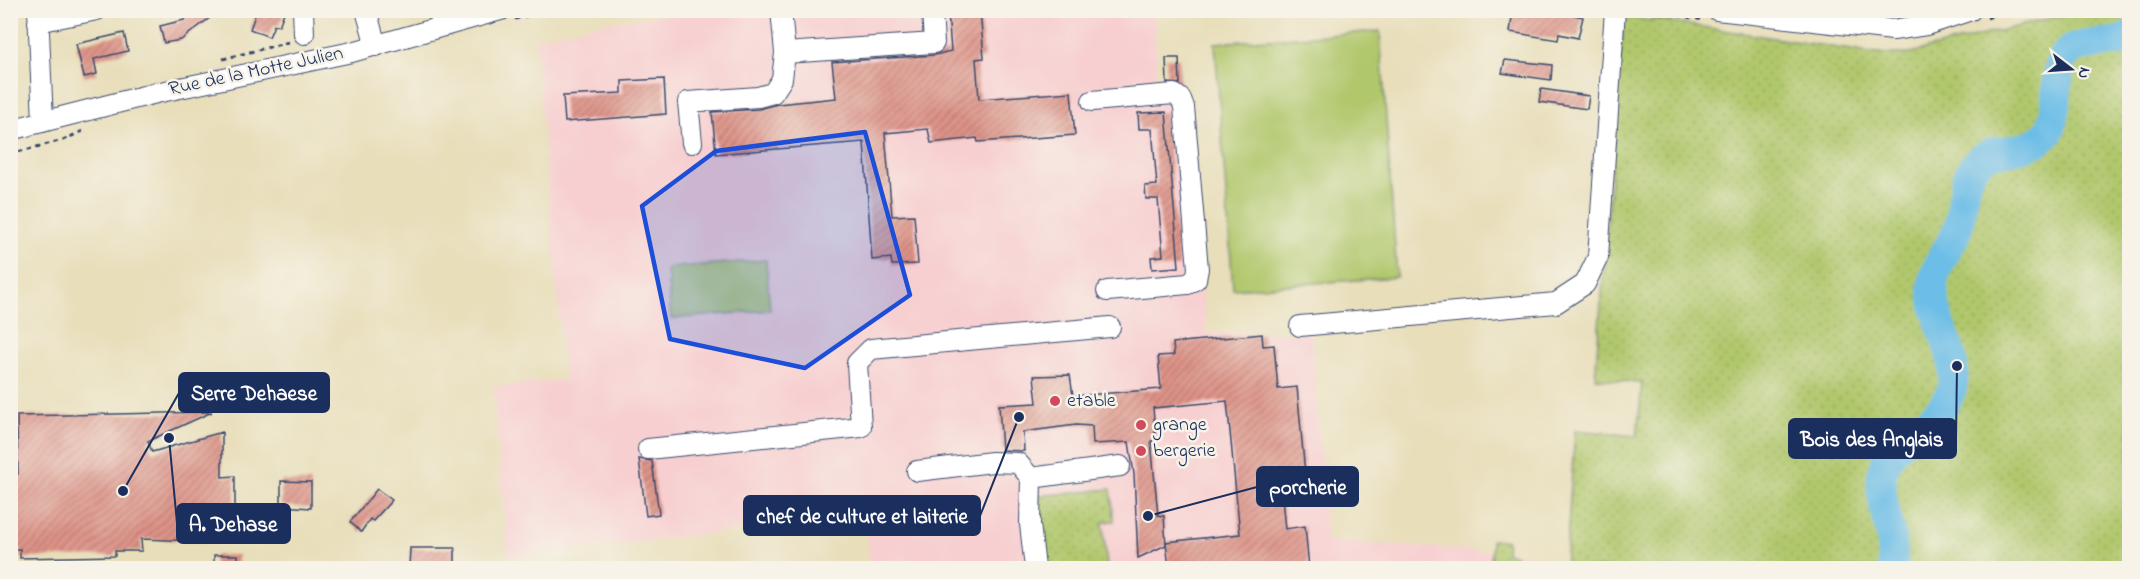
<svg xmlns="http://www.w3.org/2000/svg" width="2140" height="579" font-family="'Indie Flower',sans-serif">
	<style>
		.built { fill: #f7cfd0 }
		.green { fill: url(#green-dots); stroke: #667b65; stroke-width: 1.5 }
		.pitch { fill: #b0c76c; stroke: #667b65; stroke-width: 1.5 }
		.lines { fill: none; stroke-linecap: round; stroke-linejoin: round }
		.river { stroke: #6cbde7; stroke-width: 30 }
		.building { fill: url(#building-hatch) }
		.minor-casing { stroke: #3a496c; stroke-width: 22 }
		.path { stroke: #3a496c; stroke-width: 3; stroke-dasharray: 4.5 4.5; stroke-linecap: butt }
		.minor { stroke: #fff; stroke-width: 20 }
		.marked { fill: #1d4ed8; fill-opacity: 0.2; stroke: #1d4ed8; stroke-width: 4.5; stroke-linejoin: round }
		.poi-dot { fill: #d1495b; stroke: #f7f3e8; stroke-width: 2 }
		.labels { text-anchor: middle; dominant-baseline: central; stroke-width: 5; stroke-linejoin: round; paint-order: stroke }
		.street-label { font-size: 20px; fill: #1b2f5e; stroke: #f7f3e8 }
		.poi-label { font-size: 20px; fill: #1b2f5e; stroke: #f7f3e8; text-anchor: start }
		.leader { fill: none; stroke: #1b2f5e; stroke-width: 2 }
		.callout-dot { fill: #1b2f5e; stroke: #f7f3e8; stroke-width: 2 }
		.callout { fill: #1b2f5e; stroke: #1b2f5e; stroke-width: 2 }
		.callout-label { font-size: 21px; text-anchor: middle; font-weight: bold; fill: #fff }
	</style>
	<defs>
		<pattern id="green-dots" width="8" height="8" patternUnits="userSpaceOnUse" patternTransform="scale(1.5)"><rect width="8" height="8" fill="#b0c76c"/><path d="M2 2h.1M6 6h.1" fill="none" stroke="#97ab60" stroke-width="1.8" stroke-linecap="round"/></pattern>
		<pattern id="building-hatch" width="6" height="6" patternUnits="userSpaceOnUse" patternTransform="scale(1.5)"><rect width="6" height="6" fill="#de9387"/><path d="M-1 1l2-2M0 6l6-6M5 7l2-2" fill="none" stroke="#b37872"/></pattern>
	</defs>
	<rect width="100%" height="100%" fill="#f7f3e8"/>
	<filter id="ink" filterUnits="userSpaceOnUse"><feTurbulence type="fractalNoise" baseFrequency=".0167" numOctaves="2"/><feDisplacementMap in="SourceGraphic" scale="12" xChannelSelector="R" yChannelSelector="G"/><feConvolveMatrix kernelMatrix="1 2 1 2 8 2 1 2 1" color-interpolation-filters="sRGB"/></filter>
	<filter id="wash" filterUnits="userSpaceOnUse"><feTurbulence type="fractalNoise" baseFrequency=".008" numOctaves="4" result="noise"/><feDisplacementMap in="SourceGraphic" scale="24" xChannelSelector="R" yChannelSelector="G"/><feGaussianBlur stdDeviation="1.35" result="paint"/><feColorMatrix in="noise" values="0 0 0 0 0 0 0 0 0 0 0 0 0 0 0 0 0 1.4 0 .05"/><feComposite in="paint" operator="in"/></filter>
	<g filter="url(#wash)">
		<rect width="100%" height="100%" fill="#e8deba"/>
		<path class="built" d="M 704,10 L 1154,11 L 1158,91 L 1186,89 L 1206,333 L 1311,333 L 1327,541 L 1532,554 L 1531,568 L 870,568 L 865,515 L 508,557 L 493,387 L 565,380 L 535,39 L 597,24 Z"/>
		<path class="green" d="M 2079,11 L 2129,11 L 2129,568 L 1565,568 L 1575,430 L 1637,436 L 1642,383 L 1595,378 L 1624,16 L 1650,21 L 1651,19 L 1877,54 L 1907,54 Z
			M 1111,489 L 1114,521 L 1103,522 L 1107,568 L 1043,568 L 1037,496 Z
			M 1492,539 L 1507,541 L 1506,553 L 1516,555 L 1516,568 L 1491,568 Z"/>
		<path class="pitch" d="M 1380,31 L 1397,277 L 1233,289 L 1215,43 Z
			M 766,260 L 770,310 L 671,319 L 667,268 Z"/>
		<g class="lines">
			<path class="river" d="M 1893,568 C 1893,556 1893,544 1890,532 C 1886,513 1878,491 1883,470 C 1893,434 1942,424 1952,388 C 1961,351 1927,316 1934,278 C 1937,262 1949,248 1956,233 C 1967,206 1956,169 1989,154 C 1995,151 2001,152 2007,151 C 2018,148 2037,145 2045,136 C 2064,118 2049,66 2069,51 C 2086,39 2114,48 2130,36"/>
		</g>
		<g id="blocks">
			<path class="building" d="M 197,10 L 220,10 L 181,40 L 164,43 L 160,26 L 184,20 Z
				M 257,10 L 285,10 L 279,26 L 274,25 L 269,37 L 250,29 Z
				M 969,10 L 980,10 L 984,58 L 976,59 L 979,99 L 1071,92 L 1075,135 L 978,142 L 977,138 L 931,143 L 928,129 L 885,133 L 892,216 L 914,215 L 918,264 L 892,265 L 891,258 L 872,260 L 864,142 L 716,154 L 712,112 L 759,109 L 778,104 L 836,98 L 832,62 L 935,55 L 951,51 L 948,13 Z
				M 1513,10 L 1551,10 L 1583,17 L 1578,38 L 1559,34 L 1558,40 L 1510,32 Z
				M 124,33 L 128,51 L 94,59 L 97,74 L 84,77 L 76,44 Z
				M 1166,58 L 1179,58 L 1180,84 L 1167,83 Z
				M 1505,60 L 1552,65 L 1551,80 L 1502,73 Z
				M 664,79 L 666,114 L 565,122 L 563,96 L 622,93 L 622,81 Z
				M 1541,89 L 1589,96 L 1587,109 L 1539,102 Z
				M 1166,112 L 1179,267 L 1152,269 L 1151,257 L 1163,256 L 1158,199 L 1146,199 L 1145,186 L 1157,185 L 1152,129 L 1139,129 L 1138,113 Z
				M 1262,334 L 1263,346 L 1274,345 L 1278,389 L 1297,387 L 1307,496 L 1282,498 L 1285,529 L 1305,526 L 1309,568 L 1169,568 L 1166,542 L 1240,534 L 1227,401 L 1153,408 L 1156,441 L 1151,441 L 1158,515 L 1164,516 L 1166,545 L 1138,558 L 1134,474 L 1129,442 L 1093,444 L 1092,426 L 1076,425 L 1023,432 L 1024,451 L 1002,450 L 999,405 L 1037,403 L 1034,376 L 1070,375 L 1073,396 L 1161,389 L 1158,356 L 1174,355 L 1173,343 Z
				M 212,412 L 148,441 L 152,452 L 222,432 L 222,477 L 235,476 L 235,527 L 224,527 L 224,542 L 141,539 L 142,551 L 115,551 L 115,556 L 20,558 L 20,549 L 10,549 L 10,474 L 18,474 L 17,416 Z
				M 639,459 L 652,461 L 659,514 L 646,516 Z
				M 281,481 L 311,482 L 311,508 L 281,506 Z
				M 377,489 L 392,500 L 373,521 L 370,519 L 361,532 L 350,522 Z
				M 410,548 L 455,548 L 455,568 L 409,568 Z
				M 214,555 L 238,555 L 238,568 L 214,568 Z"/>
		</g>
	</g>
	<g filter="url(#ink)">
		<use href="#blocks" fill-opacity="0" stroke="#3a496c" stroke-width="1.5"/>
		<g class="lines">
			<defs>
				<path id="minor" d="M 38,10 L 43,122
					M 303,10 L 304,34
					M 366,10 L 376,46
					M 781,10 L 785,53 L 934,43 L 932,10
					M 1717,10 L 1893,30 L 1926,25 L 1971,10
					M 38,22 L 97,10
					M 1092,101 L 1174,94 L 1181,99 L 1184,107 L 1198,269 L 1196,279 L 1188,284 L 1107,291
					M 10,130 L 156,93 L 352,52 L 501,10
					M 692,143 L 688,102 L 758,97 L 773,93 L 782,79 L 785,53
					M 1300,326 L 1556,303 L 1585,284 L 1598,257 L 1615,10
					M 648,449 L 861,427 L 857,363 L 871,349 L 1110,327
					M 917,471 L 992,462 L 1018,463 L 1031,478
					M 1035,568 L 1030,524 L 1031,478 L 1120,466"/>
			</defs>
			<use href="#minor" class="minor-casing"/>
			<path class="path" d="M 1643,10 L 1704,20
				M 1987,18 L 2006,10
				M 515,19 L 548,10
				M 223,59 L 289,42
				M 10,154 L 63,140 L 83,131"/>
			<use href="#minor" class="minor"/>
		</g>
	</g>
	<path class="marked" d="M 865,132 L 910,295 L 805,368 L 670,339 L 642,206 L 716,151 Z"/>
	<g class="poi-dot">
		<circle cx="1055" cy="401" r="6"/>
		<circle cx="1141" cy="425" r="6"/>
		<circle cx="1141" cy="451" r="6"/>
	</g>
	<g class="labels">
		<g class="street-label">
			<text transform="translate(256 72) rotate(-12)">Rue de la Motte Julien</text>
		</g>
		<g class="poi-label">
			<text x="1067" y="401">etable</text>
			<text x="1153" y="425">grange</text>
			<text x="1153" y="451">bergerie</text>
		</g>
	</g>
	<path class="leader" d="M123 491L179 393M1957 366L1956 438M1148 516L1257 487M1019 417L980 516M169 438L177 523"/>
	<g class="callout-dot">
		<circle cx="123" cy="491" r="6"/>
		<circle cx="1957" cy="366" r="6"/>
		<circle cx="1148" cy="516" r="6"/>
		<circle cx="1019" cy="417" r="6"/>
		<circle cx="169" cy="438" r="6"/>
	</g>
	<g class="callout">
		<rect x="179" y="373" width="150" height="39" rx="6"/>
		<rect x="1789" y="419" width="167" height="39" rx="6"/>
		<rect x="1257" y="467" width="101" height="39" rx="6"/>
		<rect x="744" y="496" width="236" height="39" rx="6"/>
		<rect x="177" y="504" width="113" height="39" rx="6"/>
	</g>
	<g class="callout-label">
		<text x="254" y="400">Serre Dehaese</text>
		<text x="1872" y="446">Bois des Anglais</text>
		<text x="1308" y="494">porcherie</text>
		<text x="862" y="523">chef de culture et laiterie</text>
		<text x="233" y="531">A. Dehase</text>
	</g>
	<rect width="2140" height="579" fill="none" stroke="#f7f3e8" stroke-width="36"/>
	<g transform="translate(2071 69) rotate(107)" stroke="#f7f3e8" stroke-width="4.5" paint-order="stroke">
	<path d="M0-4.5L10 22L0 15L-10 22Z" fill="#1b2f5e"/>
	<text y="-9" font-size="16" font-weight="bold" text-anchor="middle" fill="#1b2f5e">N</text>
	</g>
</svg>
